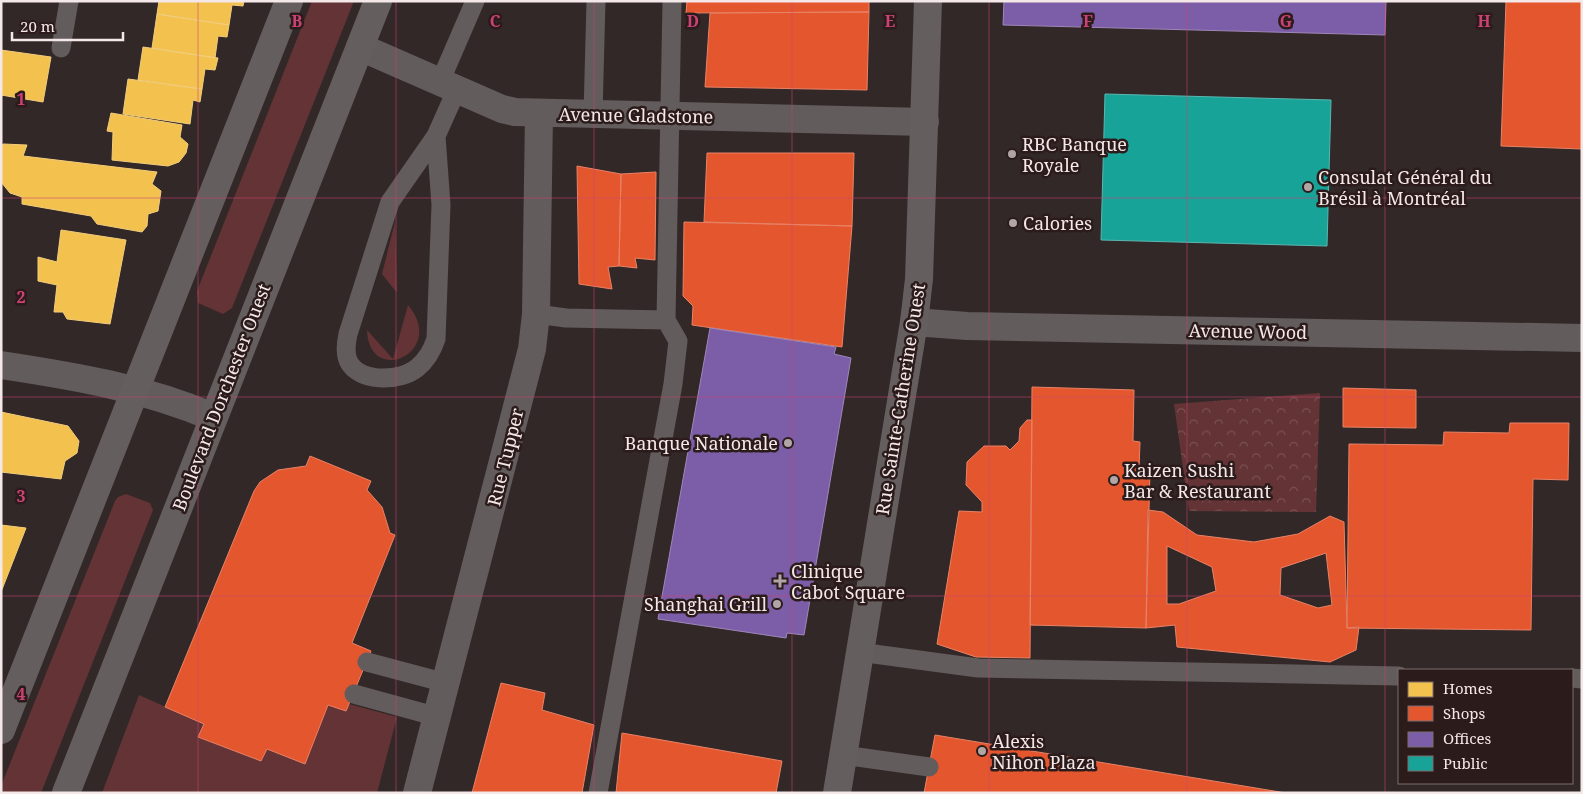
<svg xmlns="http://www.w3.org/2000/svg" width="1583" height="794" font-family="'Noto Serif',serif">
	<style>
		.green { fill: #633335 }
		.park { fill: url(#park-crowns) }
		.homes { fill: #f2c14e; stroke: #f3cd7c }
		.shops { fill: #e4572e; stroke: #e98266; fill-rule: evenodd }
		.offices { fill: #7b5ea7; stroke: #a087ba }
		.public { fill: #17a398; stroke: #5ab8b0 }
		.lines { fill: none; stroke-linecap: round; stroke-linejoin: round }
		.lane { stroke: #625c5c; stroke-width: 19 }
		.street { stroke: #625c5c; stroke-width: 28 }
		.secondary { stroke: #645e5e; stroke-width: 28 }
		.grid { fill: none; stroke: #cc4277; stroke-width: 1; stroke-opacity: 0.55 }
		.poi-dot { fill: #b1a5a5; stroke: #2c1b1b; stroke-width: 2 }
		.labels { text-anchor: middle; dominant-baseline: central; stroke-width: 5; stroke-linejoin: round; paint-order: stroke }
		.street-label { font-size: 18px; fill: #f5e8e8; stroke: #2c1b1b }
		.poi-label { font-size: 18px; fill: #f5e8e8; stroke: #2c1b1b; text-anchor: start }
		.grid-label { font-size: 16px; text-anchor: middle; font-weight: bold; fill: #cc4277; stroke: #2c1b1b; stroke-width: 5; stroke-linejoin: round; paint-order: stroke }
	</style>
	<defs>
		<pattern id="park-crowns" width="20" height="18" patternUnits="userSpaceOnUse" patternTransform="scale(1.25)"><rect width="20" height="18" fill="#633335"/><path d="M2 6a3 3 0 1 1 6 0M12 15a3 3 0 1 1 6 0" fill="none" stroke="#7a5152"/></pattern>
	</defs>
	<rect width="100%" height="100%" fill="#332828"/>
	<path class="green" d="M 312,1 L 354,1 L 232,308 L 223,314 L 198,303 L 197,291 Z
		M 395,222 L 397,293 L 382,274 Z
		M 408,305 C 448,352 369,388 367,330 L 393,359 Z
		M 126,494 L 150,503 L 153,510 L 41,793 L 1,793 L 1,786 L 115,501 L 118,497 Z
		M 139,695 L 204,724 L 198,737 L 261,761 L 267,749 L 305,764 L 328,705 L 346,711 L 349,704 L 397,717 L 377,793 L 102,793 Z"/>
	<path class="park" d="M 1320,393 L 1316,512 L 1189,511 L 1174,404 Z"/>
	<path class="homes" d="M 159,1 L 244,1 L 243,6 L 232,5 L 229,25 L 157,14 Z
		M 157,14 L 229,25 L 227,37 L 218,36 L 215,58 L 152,48 Z
		M 143,47 L 218,58 L 215,70 L 205,69 L 202,89 L 138,80 Z
		M 1,50 L 51,57 L 43,102 L 1,95 Z
		M 128,79 L 202,89 L 200,102 L 193,100 L 190,124 L 123,114 Z
		M 111,113 L 182,125 L 180,137 L 188,144 L 186,153 L 179,162 L 168,166 L 112,160 L 113,132 L 107,131 Z
		M 3,144 L 27,145 L 23,156 L 157,172 L 152,184 L 161,191 L 158,211 L 148,214 L 147,226 L 142,232 L 97,224 L 91,216 L 22,204 L 22,197 L 10,193 L 1,182 L 1,148 Z
		M 61,230 L 126,240 L 110,324 L 67,319 L 63,312 L 54,312 L 57,285 L 38,281 L 38,257 L 57,262 Z
		M 1,412 L 68,426 L 79,441 L 77,453 L 65,461 L 61,479 L 1,472 Z
		M 1,525 L 26,528 L 1,592 Z
		M 989,771 L 1119,793 L 986,793 Z"/>
	<path class="shops" d="M 687,1 L 869,1 L 869,12 L 686,13 Z
		M 1506,1 L 1582,1 L 1582,149 L 1501,146 Z
		M 869,12 L 867,90 L 705,87 L 710,13 Z
		M 707,153 L 854,153 L 852,226 L 704,222 Z
		M 577,166 L 621,174 L 619,266 L 608,267 L 612,289 L 579,284 Z
		M 656,172 L 655,260 L 635,258 L 637,268 L 619,266 L 621,174 Z
		M 684,222 L 852,226 L 842,347 L 692,325 L 693,306 L 683,296 Z
		M 1032,387 L 1134,390 L 1133,441 L 1140,442 L 1139,469 L 1150,470 L 1146,628 L 1030,625 Z
		M 1343,388 L 1416,390 L 1416,428 L 1343,427 Z
		M 1027,420 L 1032,420 L 1030,658 L 976,657 L 937,644 L 959,511 L 982,512 L 982,502 L 966,485 L 967,462 L 984,446 L 1006,446 L 1010,450 L 1019,441 L 1020,428 Z
		M 1510,423 L 1569,423 L 1568,480 L 1533,479 L 1531,630 L 1347,628 L 1349,444 L 1443,445 L 1444,432 L 1509,433 Z
		M 310,456 L 371,481 L 367,490 L 382,507 L 390,533 L 395,535 L 352,643 L 371,651 L 346,711 L 328,705 L 305,764 L 267,749 L 261,761 L 198,737 L 204,724 L 165,707 L 254,491 L 260,482 L 278,470 L 306,466 Z
		M 1148,510 L 1163,512 L 1197,535 L 1254,542 L 1298,534 L 1330,516 L 1344,522 L 1347,628 L 1359,627 L 1356,650 L 1330,662 L 1177,647 L 1175,625 L 1146,628 ZM 1167,546 L 1212,567 L 1216,591 L 1179,604 L 1167,604 ZM 1326,553 L 1332,605 L 1318,608 L 1280,595 L 1281,568 Z
		M 501,683 L 545,693 L 542,710 L 594,725 L 582,793 L 472,793 Z
		M 622,733 L 782,761 L 776,793 L 616,793 Z
		M 935,735 L 1286,793 L 924,793 Z"/>
	<path class="offices" d="M 1004,1 L 1386,1 L 1385,35 L 1003,25 Z
		M 710,328 L 836,347 L 834,354 L 851,358 L 804,635 L 787,633 L 786,638 L 658,619 Z"/>
	<path class="public" d="M 1105,94 L 1331,100 L 1327,246 L 1101,240 Z"/>
	<g class="lines">
		<path class="lane" d="M 61,48 L 69,1
			M 440,82 L 475,1
			M 593,114 L 596,1
			M 436,136 L 441,205 L 436,339 C 432,351 427,360 417,368 C 401,381 363,383 350,364 C 344,355 346,343 348,334 L 390,202 L 436,136 L 457,89
			M 536,314 L 566,318 L 666,320
			M 859,652 L 978,668 L 1399,676
			M 367,662 L 446,683
			M 1572,678 L 1582,679
			M 354,694 L 438,717
			M 843,755 L 929,767
			M 598,793 L 673,384 L 678,341 L 666,320 L 672,1"/>
		<path class="street" d="M 360,47 L 502,109 L 515,112 L 925,122
			M 914,322 L 967,326 L 1582,338
			M 1,365 C 74,376 145,388 213,417
			M 417,793 L 532,349 L 536,314 L 539,114"/>
		<path class="secondary" d="M 1,730 L 289,1
			M 66,793 L 378,1
			M 837,793 L 914,322 L 919,279 L 928,1"/>
	</g>
	<path class="grid" d="M 198,1 L 198,793M 396,1 L 396,793M 594,1 L 594,793M 792,1 L 792,793M 989,1 L 989,793M 1187,1 L 1187,793M 1385,1 L 1385,793M 1,198 L 1582,198M 1,397 L 1582,397M 1,596 L 1582,596"/>
	<g class="poi-dot">
		<circle cx="1012" cy="154" r="5"/>
		<circle cx="1308" cy="187" r="5"/>
		<circle cx="1013" cy="223" r="5"/>
		<circle cx="788" cy="443" r="5"/>
		<circle cx="1114" cy="480" r="5"/>
		<path d="M777.5 573.5h5v5h5v5h-5v5h-5v-5h-5v-5h5z"/>
		<circle cx="777" cy="604" r="5"/>
		<circle cx="982" cy="751" r="5"/>
	</g>
	<g class="labels">
		<g class="street-label">
			<text transform="translate(636 115) rotate(1)">Avenue Gladstone</text>
			<text transform="translate(1248 331) rotate(1)">Avenue Wood</text>
			<text transform="translate(221 397) rotate(-69)">Boulevard Dorchester Ouest</text>
			<text transform="translate(900 399) rotate(-81)">Rue Sainte-Catherine Ouest</text>
			<text transform="translate(505 457) rotate(-76)">Rue Tupper</text>
		</g>
		<g class="poi-label">
			<text x="1022" y="144">RBC Banque<tspan x="1022" dy="21">Royale</tspan></text>
			<text x="1318" y="177">Consulat Général du<tspan x="1318" dy="21">Brésil à Montréal</tspan></text>
			<text x="1023" y="223">Calories</text>
			<text x="778" y="443" text-anchor="end">Banque Nationale</text>
			<text x="1124" y="470">Kaizen Sushi<tspan x="1124" dy="21">Bar &amp; Restaurant</tspan></text>
			<text x="791" y="571">Clinique<tspan x="791" dy="21">Cabot Square</tspan></text>
			<text x="767" y="604" text-anchor="end">Shanghai Grill</text>
			<text x="992" y="741">Alexis<tspan x="992" dy="21">Nihon Plaza</tspan></text>
		</g>
	</g>
	<g class="grid-label">
		<text x="297" y="27">B</text>
		<text x="495" y="27">C</text>
		<text x="693" y="27">D</text>
		<text x="890" y="27">E</text>
		<text x="1088" y="27">F</text>
		<text x="1286" y="27">G</text>
		<text x="1484" y="27">H</text>
		<text x="21" y="105">1</text>
		<text x="21" y="303">2</text>
		<text x="21" y="502">3</text>
		<text x="21" y="700">4</text>
	</g>
	<rect width="1583" height="794" fill="none" stroke="#f5e8e8" stroke-width="5"/>
	<rect x="1398" y="669" width="175" height="115" fill="#2c1b1b" stroke="#7c6d6d"/>
	<rect x="1408" y="682" width="25" height="15" fill="#f2c14e" stroke="#7c6d6d"/>
	<text x="1443" y="694" font-size="15" fill="#f5e8e8">Homes</text>
	<rect x="1408" y="706" width="25" height="15" fill="#e4572e" stroke="#7c6d6d"/>
	<text x="1443" y="719" font-size="15" fill="#f5e8e8">Shops</text>
	<rect x="1408" y="732" width="25" height="15" fill="#7b5ea7" stroke="#7c6d6d"/>
	<text x="1443" y="744" font-size="15" fill="#f5e8e8">Offices</text>
	<rect x="1408" y="756" width="25" height="15" fill="#17a398" stroke="#7c6d6d"/>
	<text x="1443" y="769" font-size="15" fill="#f5e8e8">Public</text>
	<path d="M12 32v8h111v-8" fill="none" stroke="#f5e8e8" stroke-width="2.5"/>
	<text x="20" y="32" font-size="15" fill="#f5e8e8" stroke="#2c1b1b" stroke-width="4" paint-order="stroke">20 m</text>
</svg>
